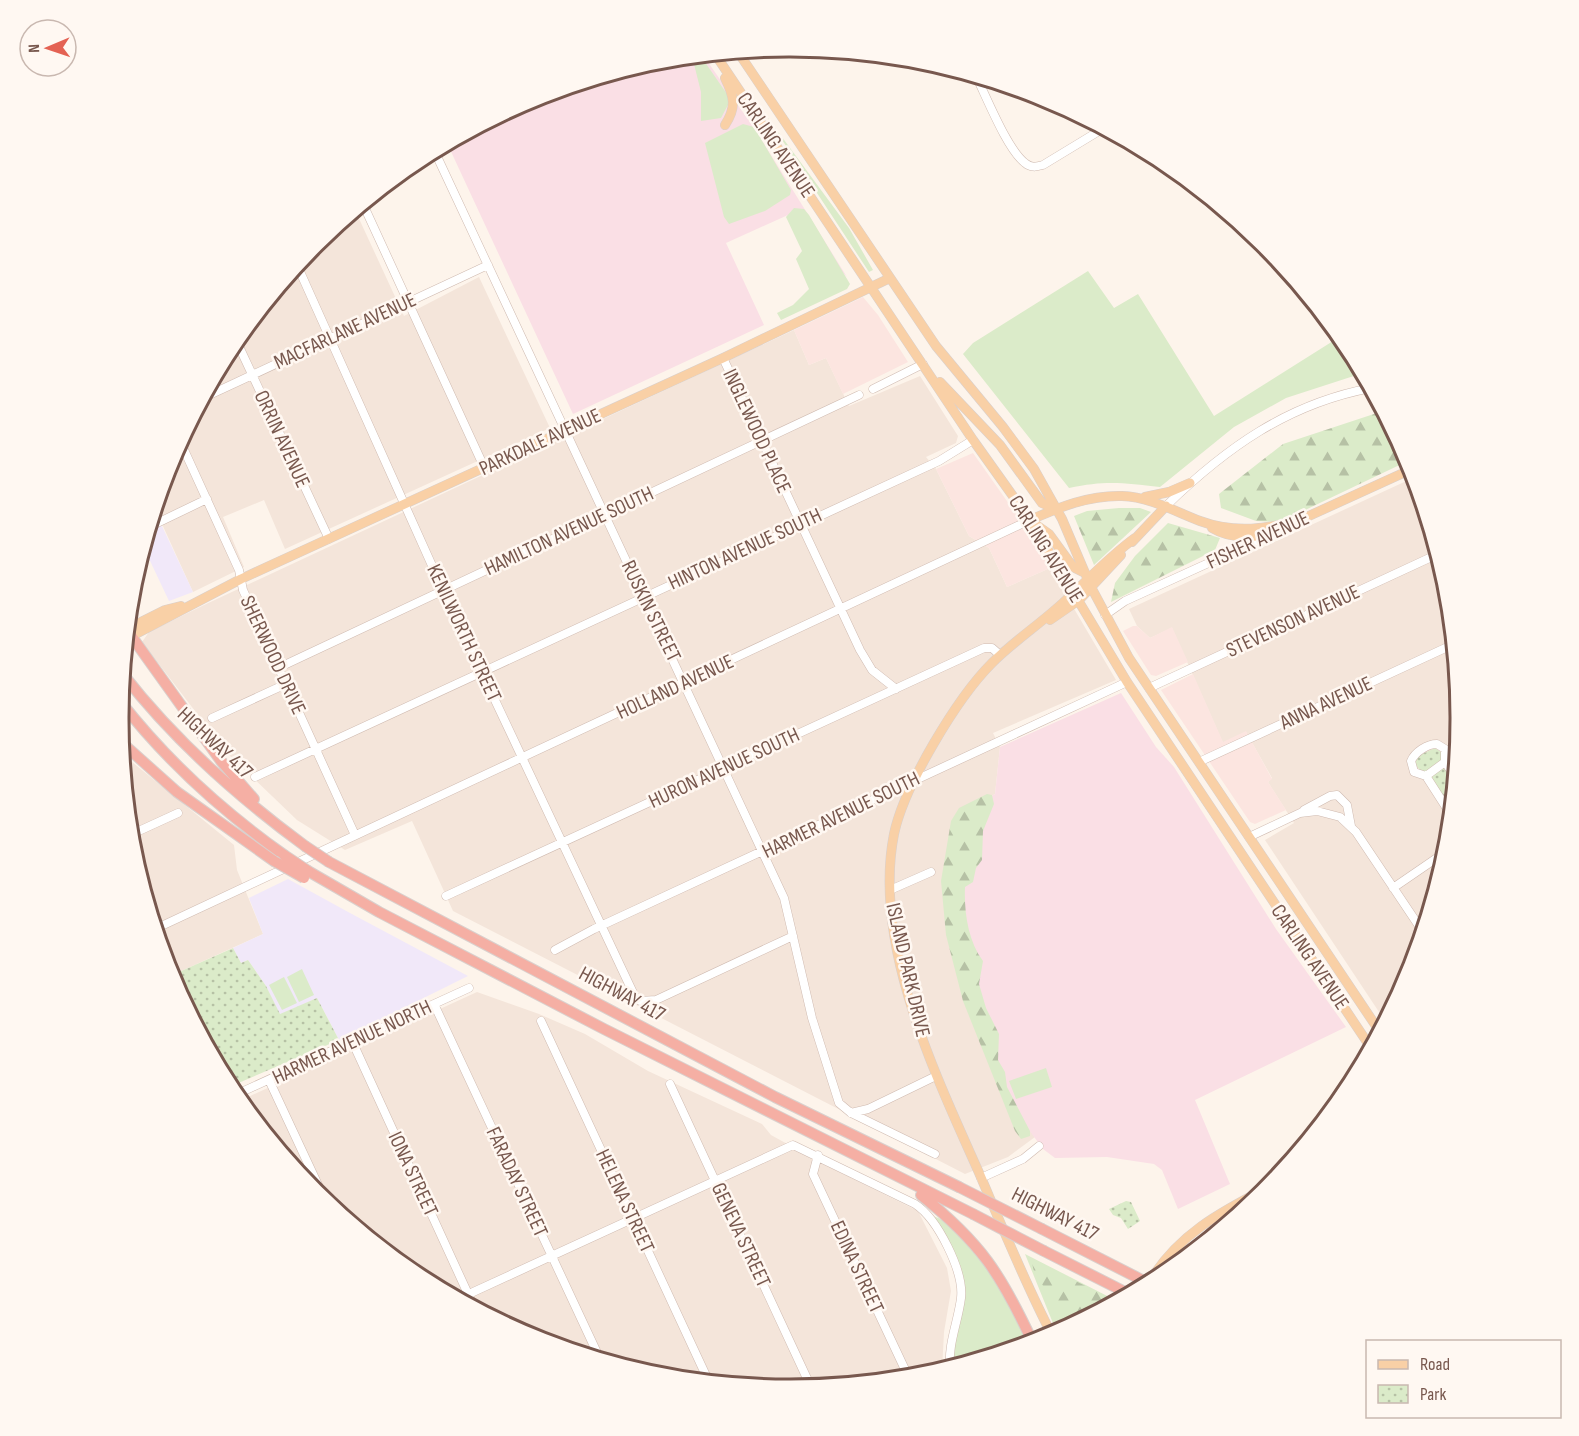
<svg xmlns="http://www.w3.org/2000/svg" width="1579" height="1436" font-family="'Sofia Sans Condensed',sans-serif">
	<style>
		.residential { fill: #f4e5da }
		.commercial { fill: #fce5e0 }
		.education { fill: #f1e8f9 }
		.medical { fill: #fadfe5 }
		.grass { fill: #dbebc9 }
		.forest { fill: url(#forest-firs) }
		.park { fill: url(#park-dots) }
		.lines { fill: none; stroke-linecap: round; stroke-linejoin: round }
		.minor-casing { stroke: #cfbab0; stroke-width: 9 }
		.major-casing { stroke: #d9d0cd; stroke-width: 10 }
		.highway-casing { stroke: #d9d0cd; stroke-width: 12 }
		.minor { stroke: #fff; stroke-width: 8 }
		.major { stroke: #f9d0a6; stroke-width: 9 }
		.highway { stroke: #f5afa4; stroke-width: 10 }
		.highway-bridge-casing { stroke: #d9d0cd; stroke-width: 12; stroke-linecap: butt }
		.highway-bridge { stroke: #f5afa4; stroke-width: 10 }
		.labels { text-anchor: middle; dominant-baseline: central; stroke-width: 5; stroke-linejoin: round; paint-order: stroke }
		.street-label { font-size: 21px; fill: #78584e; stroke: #fff8f2 }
		.rim { fill: none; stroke: #78584e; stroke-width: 3 }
	</style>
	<defs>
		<pattern id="forest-firs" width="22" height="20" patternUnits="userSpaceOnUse" patternTransform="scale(1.5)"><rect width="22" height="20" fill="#dbebc9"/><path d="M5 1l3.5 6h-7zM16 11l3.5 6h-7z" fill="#b6c1a5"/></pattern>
		<pattern id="park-dots" width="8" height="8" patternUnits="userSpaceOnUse" patternTransform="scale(1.5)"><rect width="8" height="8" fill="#dbebc9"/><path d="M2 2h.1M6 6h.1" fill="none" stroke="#b6c1a5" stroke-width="1.8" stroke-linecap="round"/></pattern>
	</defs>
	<rect width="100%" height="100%" fill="#fdf4eb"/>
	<path class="residential" d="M 355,210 L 404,316 L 479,277 L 550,428 L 285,549 L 264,500 L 223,517 L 244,567 L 193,592 L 162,524 L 155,524 L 152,517 L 169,461 L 231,345 L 315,243 Z
		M 794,330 L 809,365 L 826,358 L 849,406 L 920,376 L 958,436 L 956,443 L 926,457 L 936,469 L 969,536 L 989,548 L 1007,587 L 1050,568 L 1116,680 L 993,733 L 1000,747 L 995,794 L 959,813 L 1018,1115 L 1035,1137 L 1008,1157 L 965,1174 L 453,911 L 412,821 L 345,850 L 297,820 L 228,754 L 142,642 L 149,632 L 204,605 Z
		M 1415,477 L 1448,587 L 1461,718 L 1448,849 L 1410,975 L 1385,1021 L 1265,840 L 1294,823 L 1268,782 L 1272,778 L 1246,732 L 1223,743 L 1172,628 L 1150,638 L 1137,626 L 1129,609 Z
		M 121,753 L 234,845 L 237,870 L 263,934 L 170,976 L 131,849 Z
		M 477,992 L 539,1014 L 585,1034 L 648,1071 L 762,1124 L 771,1135 L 827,1166 L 918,1211 L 947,1268 L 951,1291 L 944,1332 L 942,1370 L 920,1377 L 789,1389 L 658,1377 L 532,1338 L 416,1276 L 314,1193 L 239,1101 Z"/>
	<path class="commercial" d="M 863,297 L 878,315 L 908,362 L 843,394 L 826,358 L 809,365 L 794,330 Z
		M 973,453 L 1014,511 L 1050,568 L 1007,587 L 989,548 L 969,536 L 936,469 Z
		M 1133,626 L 1137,626 L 1150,638 L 1172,627 L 1188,662 L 1156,676 L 1151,675 L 1123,631 Z
		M 1193,674 L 1223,742 L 1246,731 L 1272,779 L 1268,782 L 1286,810 L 1255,824 L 1250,822 L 1161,690 Z"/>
	<path class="education" d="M 161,524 L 193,592 L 169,601 L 143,546 L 148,530 Z
		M 288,879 L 350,913 L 468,976 L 339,1040 L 317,998 L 280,1015 L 266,986 L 248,960 L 241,963 L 233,948 L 263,934 L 249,898 Z"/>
	<path class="medical" d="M 703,55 L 756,131 L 847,277 L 788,215 L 726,243 L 764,325 L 573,414 L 447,143 L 533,97 L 659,59 Z
		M 1121,693 L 1156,747 L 1174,767 L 1276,929 L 1346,1027 L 1195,1100 L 1230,1184 L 1178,1209 L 1162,1170 L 1154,1164 L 1107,1157 L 1055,1158 L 1043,1149 L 1018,1115 L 986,1046 L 948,855 L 959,813 L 995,794 L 1000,747 Z"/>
	<path class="grass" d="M 700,55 L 727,94 L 729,103 L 721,118 L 701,121 L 701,92 L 692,56 Z
		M 765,114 L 849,228 L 873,270 L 869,272 Z
		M 743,124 L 754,127 L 791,190 L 790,195 L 765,211 L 729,224 L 724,217 L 705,143 Z
		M 794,208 L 804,209 L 809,215 L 850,284 L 847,289 L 781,320 L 777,313 L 793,305 L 809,289 L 796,259 L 802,251 L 786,217 Z
		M 1088,271 L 1114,308 L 1138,294 L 1214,416 L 1341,336 L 1363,373 L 1286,398 L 1234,427 L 1160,487 C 1124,483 1106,480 1069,488 L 963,354 L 973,343 Z
		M 302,969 L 314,995 L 299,1002 L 287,977 Z
		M 284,977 L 297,1003 L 282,1010 L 269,985 Z
		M 1046,1068 L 1052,1087 L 1016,1099 L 1009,1081 Z
		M 926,1215 C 967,1217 1013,1310 1031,1343 L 948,1368 C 945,1343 955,1323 958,1298 C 961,1270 940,1238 926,1215 Z
		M 1025,1254 L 1117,1301 L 1057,1333 Z"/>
	<path class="forest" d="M 1383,411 L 1410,460 L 1280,522 L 1256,521 L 1221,508 L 1219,494 L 1283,444 Z
		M 1119,508 L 1140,508 L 1151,512 L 1094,565 L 1074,516 L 1087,511 Z
		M 1168,523 L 1220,538 L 1215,550 L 1111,602 L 1115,583 L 1135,556 Z
		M 987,794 L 992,795 L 994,804 L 983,831 L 982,860 L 976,868 L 973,882 L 965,887 C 964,912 968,941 983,961 L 979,984 L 986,1008 L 999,1034 L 998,1060 L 1005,1072 L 1007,1087 L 1030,1131 L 1030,1136 L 1021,1139 L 1015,1131 L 963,1001 L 946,935 L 941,881 L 951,821 L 959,808 Z
		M 1033,1260 L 1116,1301 L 1082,1319 C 1067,1311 1028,1279 1033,1260 Z"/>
	<path class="park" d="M 1435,748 L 1441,752 L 1441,762 L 1455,782 L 1452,811 L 1415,764 L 1418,756 Z
		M 233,948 L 241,963 L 248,960 L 266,986 L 280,1014 L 317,998 L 339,1040 L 229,1087 L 170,976 Z
		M 1126,1201 L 1131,1202 L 1140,1221 L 1128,1229 L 1121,1218 L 1113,1215 L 1109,1209 Z"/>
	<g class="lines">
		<defs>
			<path id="minor" d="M 976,76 C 987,98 1007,149 1025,163 C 1031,168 1036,167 1043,165 L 1104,128
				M 434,150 L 784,898 L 812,1018 L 839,1103 L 851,1113 L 935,1154
				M 363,204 L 484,467
				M 297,265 L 443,590 L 636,999 L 640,1001 L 656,1000 L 793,936
				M 236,340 L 329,539
				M 723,358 L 860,650 L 872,670 L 896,689
				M 873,389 L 923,364
				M 203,398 L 488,265
				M 180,441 L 239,570 L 243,590 L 355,835
				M 1409,471 L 1421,497
				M 1166,506 C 1226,448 1287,404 1371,388
				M 149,527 L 207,499
				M 1105,615 L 1125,601 L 1279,531
				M 278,668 L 859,395
				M 1149,688 L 1438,554
				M 212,718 L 286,684
				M 1199,762 L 1454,644
				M 1426,776 L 1445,762
				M 255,777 L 939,461 L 973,440
				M 1304,810 L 1330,796 L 1337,795 L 1347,805 L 1351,826
				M 1451,815 L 1426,776 L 1414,772 L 1411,761 C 1415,752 1427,744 1437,744 L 1445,749 L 1445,762 L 1455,777
				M 130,835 L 178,813
				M 1249,837 L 1300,813 L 1317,811 L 1340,817 L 1356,832 L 1423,932
				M 1393,888 L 1447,851
				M 890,890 L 931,872
				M 446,896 L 984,648 L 992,648 L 1000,655
				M 155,929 L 1030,520
				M 555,950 L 594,929 L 1127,682
				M 434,1004 L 600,1359
				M 541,1021 L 709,1382
				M 352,1041 L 474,1307
				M 269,1080 L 326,1202
				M 670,1084 L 811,1387
				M 235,1095 L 469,988
				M 851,1113 L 868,1109 L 936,1076
				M 818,1155 L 813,1174 L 909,1378
				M 981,1178 L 1023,1159 L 1039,1146
				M 458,1299 L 793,1145 L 915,1204 C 938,1219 964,1272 961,1298 C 958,1322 948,1343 950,1368"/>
			<path id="major" d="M 738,52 L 936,346 L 1003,427 L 1034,469 L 1062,519 L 1091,587 L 1129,658 L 1380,1032
				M 715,54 L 973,440 L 1030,520 L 1127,682 L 1371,1048
				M 725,125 C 737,107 734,96 725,78
				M 940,382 L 1000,445 L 1042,503 L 1056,509
				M 1145,497 L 1169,492 L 1190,483
				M 1030,520 C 1060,507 1089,495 1122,496 C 1150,497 1174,511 1200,521 C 1235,534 1268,529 1303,519
				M 1300,520 L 1412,469
				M 1032,522 L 1049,534 L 1073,567 L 1085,573
				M 1212,528 C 1232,540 1254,538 1274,533
				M 1132,542 L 1166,506
				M 1050,620 L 1079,600 L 1121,555
				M 127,629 L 165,610 L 181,606
				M 126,639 L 241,579 L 723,358 L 890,278
				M 1148,1284 C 1177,1235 1220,1212 1269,1187
				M 1052,1335 C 1025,1283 1003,1229 980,1175 C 936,1076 872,945 894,834 C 904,786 957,698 992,663 C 1015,640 1043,622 1066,600 C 1089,579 1110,556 1135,538"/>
			<path id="highway" d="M 127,630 L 221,761 L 254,799
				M 122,673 C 174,740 237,796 305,846
				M 120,701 C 167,761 222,811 284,855
				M 120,741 L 177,792 L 274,861
				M 329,862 L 775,1097 L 959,1187
				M 308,871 L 379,912 L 604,1029 L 973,1214
				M 921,1195 C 981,1243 1001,1274 1033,1343
				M 1042,1229 L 1142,1280
				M 1044,1251 L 1129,1294"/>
		</defs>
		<use href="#minor" class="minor-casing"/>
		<use href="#major" class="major-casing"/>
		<use href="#highway" class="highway-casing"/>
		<use href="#minor" class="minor"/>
		<use href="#major" class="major"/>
		<use href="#highway" class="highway"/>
		<defs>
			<path id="highway-bridge" d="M 305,846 L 329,862
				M 284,855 L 308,871
				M 274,861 L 304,878
				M 959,1187 L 1042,1229
				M 973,1214 L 1044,1251
				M 1142,1280 L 1149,1283"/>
		</defs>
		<use href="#highway-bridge" class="highway-bridge-casing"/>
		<use href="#highway-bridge" class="highway-bridge"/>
	</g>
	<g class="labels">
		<g class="street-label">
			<text transform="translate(776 145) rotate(56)">CARLING AVENUE</text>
			<text transform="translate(345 331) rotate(-25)">MACFARLANE AVENUE</text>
			<text transform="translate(757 431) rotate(65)">INGLEWOOD PLACE</text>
			<text transform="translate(282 439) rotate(65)">ORRIN AVENUE</text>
			<text transform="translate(540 442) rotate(-25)">PARKDALE AVENUE</text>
			<text transform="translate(569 531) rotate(-25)">HAMILTON AVENUE SOUTH</text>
			<text transform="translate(1258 540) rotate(-25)">FISHER AVENUE</text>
			<text transform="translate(745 549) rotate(-25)">HINTON AVENUE SOUTH</text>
			<text transform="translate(1046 549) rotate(58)">CARLING AVENUE</text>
			<text transform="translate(651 611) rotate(64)">RUSKIN STREET</text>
			<text transform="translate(1293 621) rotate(-25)">STEVENSON AVENUE</text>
			<text transform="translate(464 633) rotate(65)">KENILWORTH STREET</text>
			<text transform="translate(273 655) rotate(65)">SHERWOOD DRIVE</text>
			<text transform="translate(675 687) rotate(-25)">HOLLAND AVENUE</text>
			<text transform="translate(1326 703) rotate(-25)">ANNA AVENUE</text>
			<text transform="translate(215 743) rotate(43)">HIGHWAY 417</text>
			<text transform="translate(724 768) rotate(-25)">HURON AVENUE SOUTH</text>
			<text transform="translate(841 815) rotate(-26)">HARMER AVENUE SOUTH</text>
			<text transform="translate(1310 957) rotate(56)">CARLING AVENUE</text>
			<text transform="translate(908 970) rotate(77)">ISLAND PARK DRIVE</text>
			<text transform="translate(622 994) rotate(28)">HIGHWAY 417</text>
			<text transform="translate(352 1042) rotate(-25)">HARMER AVENUE NORTH</text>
			<text transform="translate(413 1174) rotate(65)">IONA STREET</text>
			<text transform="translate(517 1182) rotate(65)">FARADAY STREET</text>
			<text transform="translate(625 1201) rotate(65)">HELENA STREET</text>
			<text transform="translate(1055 1214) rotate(27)">HIGHWAY 417</text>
			<text transform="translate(741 1235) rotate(65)">GENEVA STREET</text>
			<text transform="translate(857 1267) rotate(65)">EDINA STREET</text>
		</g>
	</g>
	<path d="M0 0H1579V1436H0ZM789 57H790A660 660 0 0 1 1450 717V719A660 660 0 0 1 790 1379H789A660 660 0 0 1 129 719V717A660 660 0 0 1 789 57Z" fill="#fff8f2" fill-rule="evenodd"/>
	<path class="rim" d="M789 57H790A660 660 0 0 1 1450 717V719A660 660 0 0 1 790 1379H789A660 660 0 0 1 129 719V717A660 660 0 0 1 789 57Z"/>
	<rect x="1366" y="1340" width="195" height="78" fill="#fff8f2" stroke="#c9b8b0" stroke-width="1.5"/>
	<rect x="1378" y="1360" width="30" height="9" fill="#f9d0a6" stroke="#c9b8b0" stroke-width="1.5"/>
	<text x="1420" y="1370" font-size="18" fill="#78584e">Road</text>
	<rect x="1378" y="1385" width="30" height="18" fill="url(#park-dots)" stroke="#c9b8b0" stroke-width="1.5"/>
	<text x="1420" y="1400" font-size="18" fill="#78584e">Park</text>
	<g transform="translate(48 48) rotate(268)"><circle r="28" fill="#fff8f2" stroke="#c9b8b0" stroke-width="1.5"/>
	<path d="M0-4.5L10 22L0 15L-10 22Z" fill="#e46253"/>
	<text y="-9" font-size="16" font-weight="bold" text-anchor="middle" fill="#78584e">N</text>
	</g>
</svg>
